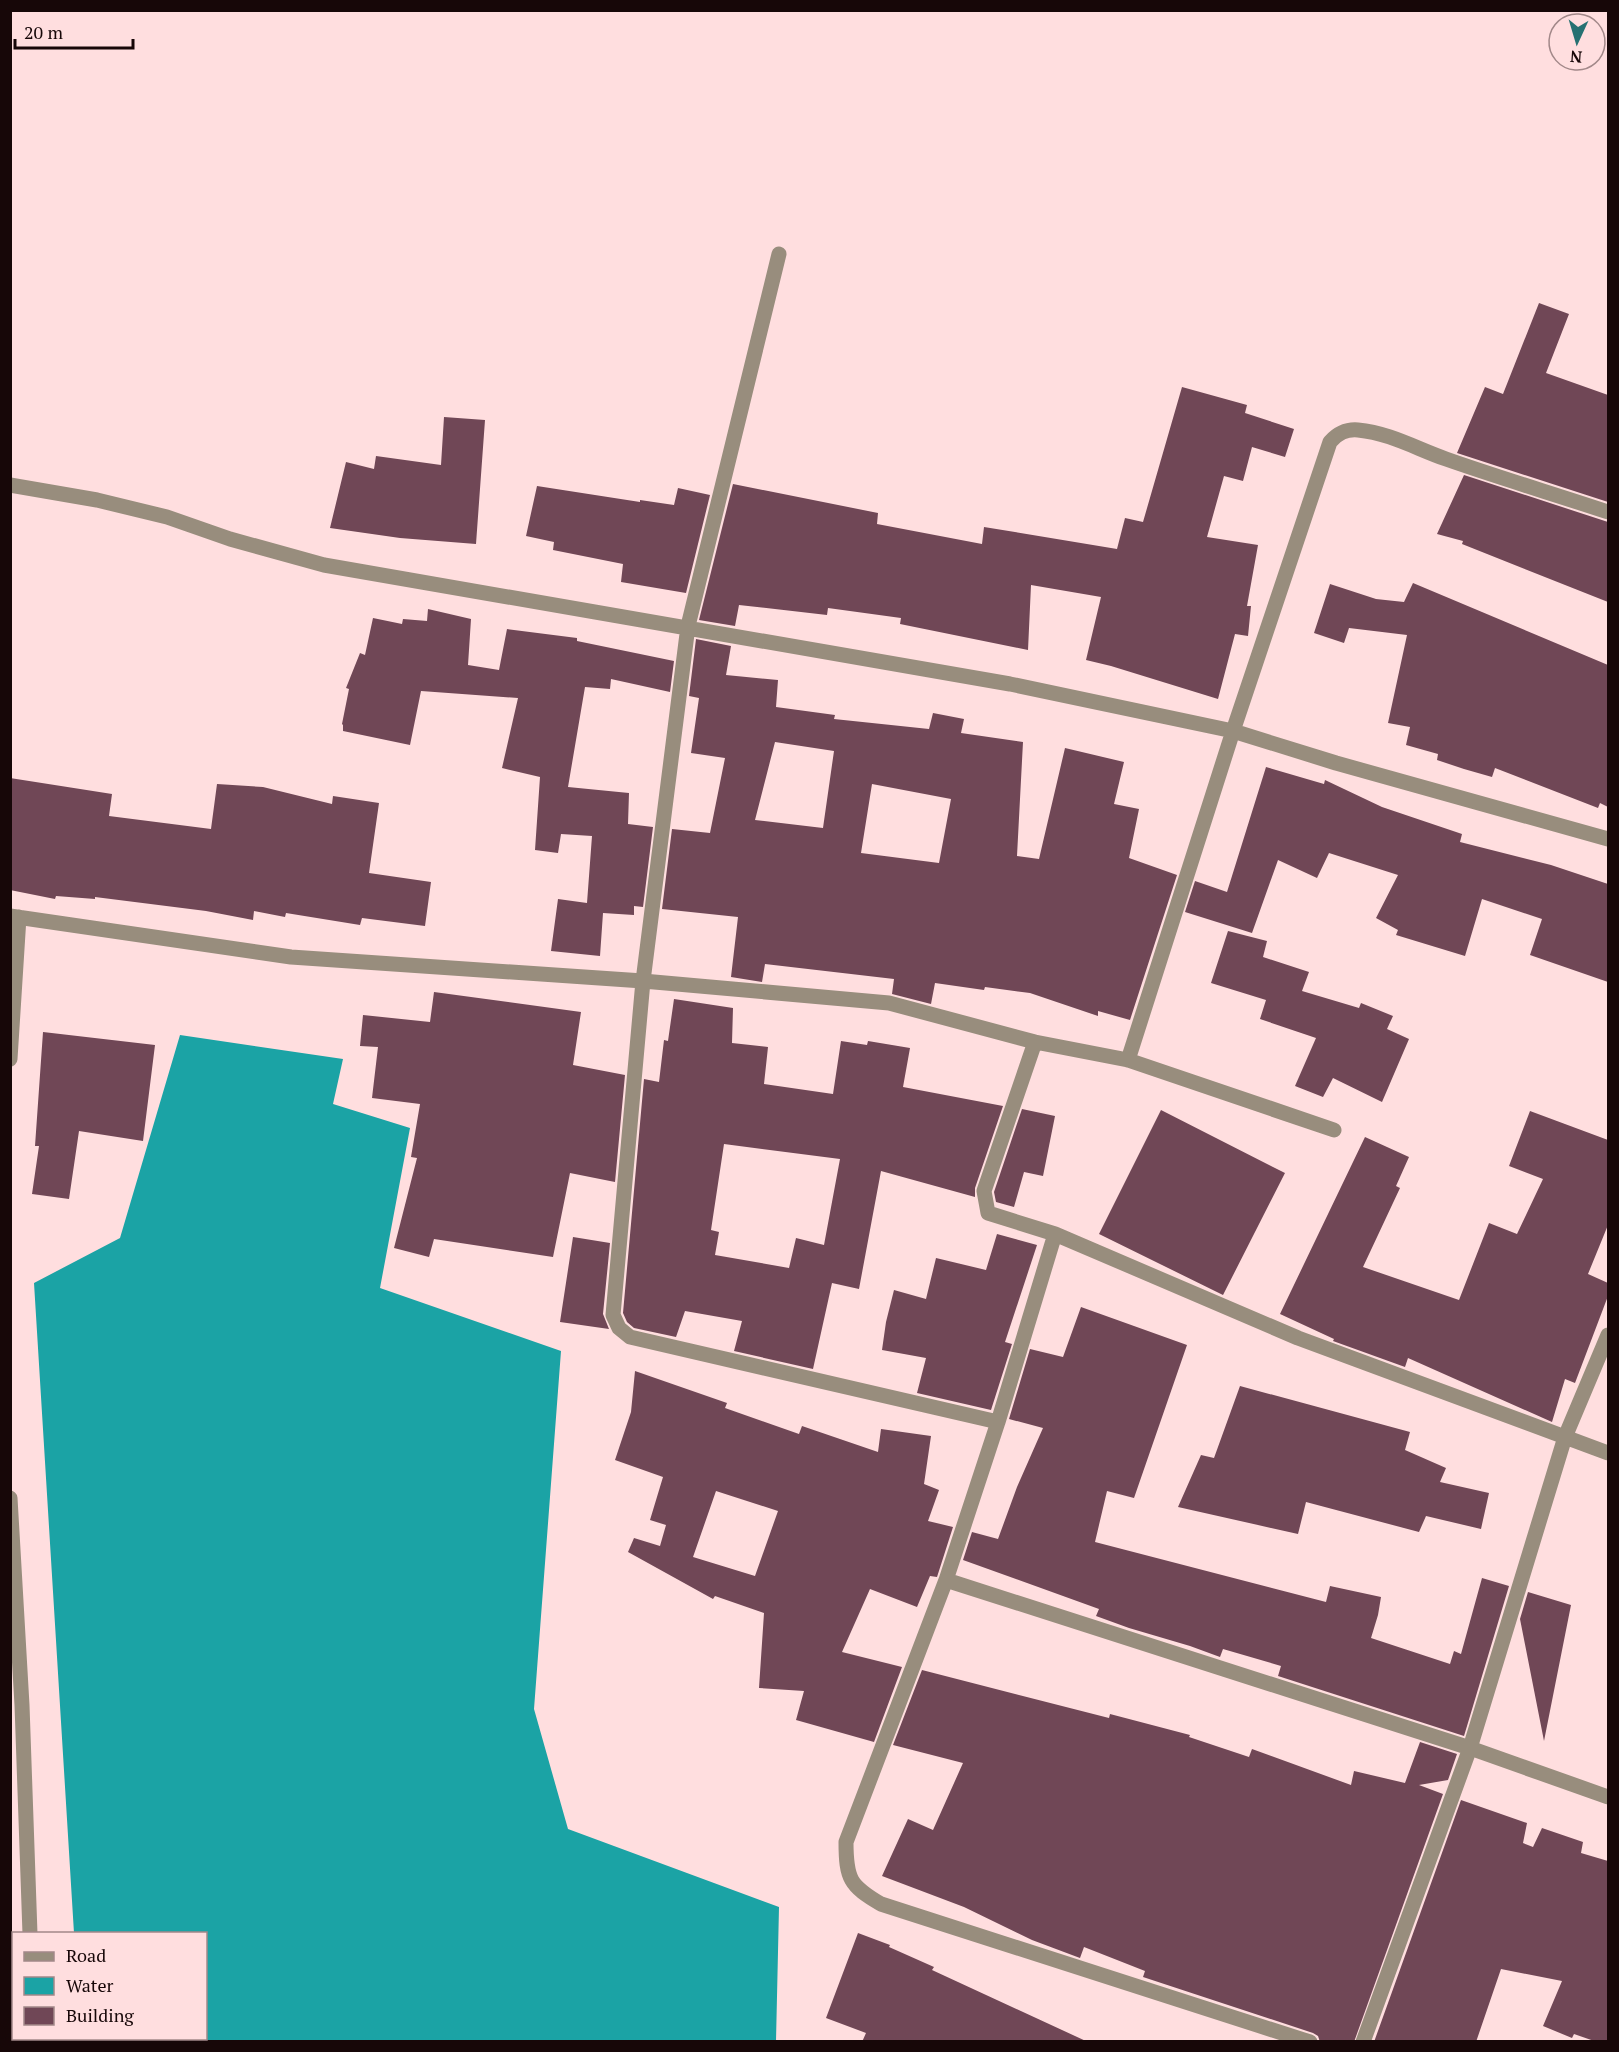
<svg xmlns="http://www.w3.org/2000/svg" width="1619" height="2052" font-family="'PT Serif',serif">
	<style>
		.water { fill: #1ba3a5 }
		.building { fill: #704756; fill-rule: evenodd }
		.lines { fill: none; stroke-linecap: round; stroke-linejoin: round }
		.minor { stroke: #988d7d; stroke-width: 15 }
	</style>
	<rect width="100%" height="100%" fill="#ffdedf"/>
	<path class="water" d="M 180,1035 L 343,1059 L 333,1104 L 410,1128 L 380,1288 L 561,1351 L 534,1709 L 568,1829 L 779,1907 L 776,2041 L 81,2041 L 81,2039 L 206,2038 L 206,1934 L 74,1933 L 34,1283 L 120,1238 Z"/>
	<path class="building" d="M 1539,303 L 1569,314 L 1546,373 L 1608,395 L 1608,502 L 1457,453 L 1485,387 L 1503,394 Z
		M 1182,387 L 1247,405 L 1245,413 L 1294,429 L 1285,457 L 1252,447 L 1243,481 L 1224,476 L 1207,537 L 1258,545 L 1247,606 L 1251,606 L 1248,636 L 1235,634 L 1218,699 L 1111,666 L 1086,660 L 1101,597 L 1031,585 L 1028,650 L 900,624 L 901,618 L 828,608 L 827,615 L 739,605 L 735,626 L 699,620 L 733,484 L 878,513 L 877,524 L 982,544 L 984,527 L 1117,549 L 1125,518 L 1143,522 Z
		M 444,417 L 485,420 L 476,544 L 400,538 L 330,528 L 346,462 L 374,469 L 376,456 L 441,465 Z
		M 1464,475 L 1608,522 L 1608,602 L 1462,544 L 1463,541 L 1437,534 Z
		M 537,486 L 640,502 L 640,500 L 674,505 L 678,488 L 710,495 L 686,593 L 621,582 L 623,564 L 553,550 L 554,542 L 526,536 Z
		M 1413,583 L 1608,665 L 1608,807 L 1600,803 L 1598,808 L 1495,768 L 1492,777 L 1464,769 L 1437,760 L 1438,754 L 1406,745 L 1410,727 L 1388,723 L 1407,635 L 1349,628 L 1344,643 L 1314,633 L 1330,584 L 1376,599 L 1404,602 Z
		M 428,609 L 471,619 L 468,665 L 499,670 L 507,629 L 577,638 L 577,641 L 674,661 L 670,692 L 611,679 L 610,689 L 585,687 L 568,787 L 629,793 L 628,824 L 653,827 L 643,907 L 634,906 L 634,915 L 603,913 L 600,956 L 551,951 L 558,899 L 587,903 L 592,836 L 561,834 L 558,853 L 535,850 L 540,777 L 502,768 L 518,698 L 421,691 L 410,745 L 343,731 L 343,725 L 342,724 L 349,689 L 346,688 L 360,653 L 365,655 L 373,618 L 402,624 L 403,619 L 427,621 Z
		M 696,639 L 731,646 L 726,675 L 778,680 L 776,707 L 835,715 L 834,719 L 929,729 L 933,713 L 964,719 L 961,733 L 1023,742 L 1017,856 L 1039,859 L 1065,748 L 1124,762 L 1114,804 L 1139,809 L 1129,858 L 1177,875 L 1130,1020 L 1098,1011 L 1098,1016 L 1030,993 L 985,987 L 984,990 L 935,983 L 931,1004 L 892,994 L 894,979 L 765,964 L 762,982 L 731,977 L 738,917 L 662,909 L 672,829 L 710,833 L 725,758 L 691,753 L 699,698 L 689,696 ZM 775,742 L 834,751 L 823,828 L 755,820 ZM 872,784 L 951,799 L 939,863 L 861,853 Z
		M 1266,767 L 1324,784 L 1325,780 L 1382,807 L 1462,834 L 1460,842 L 1551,865 L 1608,884 L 1608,982 L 1530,955 L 1542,919 L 1482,899 L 1465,956 L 1396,935 L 1398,930 L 1376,918 L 1398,875 L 1329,853 L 1317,878 L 1278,860 L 1252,933 L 1185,912 L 1195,881 L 1227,892 Z
		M 10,778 L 112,794 L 109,816 L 211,829 L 217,784 L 263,787 L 332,804 L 333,796 L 379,803 L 369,873 L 431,882 L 425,926 L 362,918 L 360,925 L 286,913 L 285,917 L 254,911 L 253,920 L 206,911 L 95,897 L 95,899 L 56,896 L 55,899 L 10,890 Z
		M 1228,931 L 1267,941 L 1263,957 L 1309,972 L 1302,991 L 1359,1008 L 1361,1003 L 1393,1016 L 1387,1029 L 1409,1039 L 1382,1102 L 1333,1078 L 1323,1097 L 1295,1086 L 1316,1038 L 1260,1019 L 1266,1000 L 1211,983 Z
		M 434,992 L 581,1012 L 573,1065 L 625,1075 L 615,1182 L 570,1173 L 553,1257 L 434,1239 L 429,1257 L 394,1248 L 417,1158 L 411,1157 L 420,1104 L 372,1098 L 378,1047 L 360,1046 L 363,1015 L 430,1022 Z
		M 674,999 L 733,1008 L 732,1043 L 768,1047 L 764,1084 L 833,1094 L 841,1041 L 867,1045 L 868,1041 L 910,1048 L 903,1087 L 1003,1106 L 975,1188 L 975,1197 L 881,1171 L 859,1289 L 832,1283 L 813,1369 L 734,1351 L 742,1321 L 685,1311 L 676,1337 L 634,1328 L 627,1322 L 623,1313 L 644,1079 L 659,1082 L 664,1040 L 668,1041 ZM 724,1144 L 840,1159 L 824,1245 L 796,1238 L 789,1268 L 715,1255 L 719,1232 L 711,1230 Z
		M 43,1032 L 155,1045 L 143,1141 L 79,1131 L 69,1199 L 32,1194 L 39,1146 L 35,1146 Z
		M 1022,1109 L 1055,1116 L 1043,1176 L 1024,1172 L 1014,1207 L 996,1202 L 994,1192 Z
		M 1161,1110 L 1285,1173 L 1223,1295 L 1099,1234 Z
		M 1530,1111 L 1608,1140 L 1608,1225 L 1588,1274 L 1608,1283 L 1608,1296 L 1575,1383 L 1565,1379 L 1552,1422 L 1408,1358 L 1405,1367 L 1333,1341 L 1334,1339 L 1280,1314 L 1365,1137 L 1409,1157 L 1396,1186 L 1400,1188 L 1363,1267 L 1459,1300 L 1489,1223 L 1517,1234 L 1543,1179 L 1509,1166 Z
		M 997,1234 L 1037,1245 L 1005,1342 L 1012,1344 L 991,1410 L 917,1393 L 926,1358 L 882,1350 L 886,1322 L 894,1290 L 926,1299 L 936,1258 L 986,1270 Z
		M 573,1237 L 610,1243 L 603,1314 L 609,1329 L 560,1322 Z
		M 1081,1307 L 1187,1345 L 1134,1498 L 1107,1491 L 1095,1542 L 1326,1602 L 1330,1586 L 1381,1597 L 1378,1615 L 1371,1638 L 1450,1664 L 1454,1651 L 1461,1654 L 1482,1578 L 1509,1586 L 1464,1736 L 1278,1676 L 1281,1666 L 1223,1649 L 1220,1657 L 1190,1646 L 1129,1628 L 1096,1616 L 1099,1609 L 963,1560 L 972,1532 L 998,1539 L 1017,1487 L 1043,1428 L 1009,1419 L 1030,1349 L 1063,1357 Z
		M 635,1371 L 727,1403 L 725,1408 L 799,1434 L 802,1426 L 878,1452 L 881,1429 L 931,1436 L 924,1484 L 939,1490 L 928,1521 L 953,1527 L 937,1577 L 930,1576 L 917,1607 L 870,1589 L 842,1652 L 902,1667 L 874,1742 L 796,1720 L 804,1691 L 759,1688 L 764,1613 L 715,1596 L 713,1599 L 628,1552 L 634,1538 L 660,1546 L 666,1525 L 650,1520 L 663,1477 L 615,1460 L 631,1412 ZM 716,1491 L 778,1511 L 755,1576 L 693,1557 Z
		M 1240,1386 L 1410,1432 L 1405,1450 L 1446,1468 L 1440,1482 L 1489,1493 L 1481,1529 L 1426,1516 L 1419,1532 L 1306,1502 L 1298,1534 L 1178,1507 L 1201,1455 L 1214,1458 Z
		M 1528,1592 L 1571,1605 L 1544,1741 L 1520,1619 Z
		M 922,1670 L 1109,1718 L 1110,1714 L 1190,1735 L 1189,1737 L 1249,1757 L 1252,1749 L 1351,1785 L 1354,1771 L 1405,1783 L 1420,1742 L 1457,1754 L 1448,1780 L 1419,1785 L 1443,1794 L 1354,2042 L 1320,2042 L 1318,2036 L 1313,2033 L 1143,1977 L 1145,1971 L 1084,1947 L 1080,1958 L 1032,1940 L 964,1907 L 882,1876 L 908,1819 L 933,1830 L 963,1763 L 893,1745 Z
		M 1461,1800 L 1527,1823 L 1523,1843 L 1533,1847 L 1542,1828 L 1583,1842 L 1581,1853 L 1608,1861 L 1608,2042 L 1597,2042 L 1574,2034 L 1572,2038 L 1543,2026 L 1562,1981 L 1501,1969 L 1476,2042 L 1374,2042 Z
		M 858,1933 L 890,1945 L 889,1947 L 934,1967 L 932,1970 L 1088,2042 L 862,2042 L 866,2033 L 826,2018 Z"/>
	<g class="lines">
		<path class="minor" d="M 779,254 L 688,626 L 643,981 L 613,1315 L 619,1328 L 630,1337 L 998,1422 L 946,1580 L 1470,1748 L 1608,1797
			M 10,485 L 97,500 L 167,517 L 230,539 L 324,565 L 1010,684 L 1233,731 L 1336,763 L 1608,839
			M 10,916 L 291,957 L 643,981 L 889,1003 L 1035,1042 L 1128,1060 L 1334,1130
			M 1035,1042 L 984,1191 L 988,1213 L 1055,1234 L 1298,1338 L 1608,1453
			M 10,1059 L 19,917
			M 1128,1060 L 1233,731 L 1330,442 C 1338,433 1346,429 1358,430 C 1390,433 1417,449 1446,459 C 1500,478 1554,494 1608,512
			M 998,1422 L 1055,1234
			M 10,1498 L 22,1705 L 30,1934
			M 946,1580 L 846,1842 C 846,1879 850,1886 881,1904 L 1310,2042
			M 33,2038 L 33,2042
			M 1363,2042 L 1470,1748 L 1565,1437 L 1608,1335"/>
	</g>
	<rect width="1619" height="2052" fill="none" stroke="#170708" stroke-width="24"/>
	<rect x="12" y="1932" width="195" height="108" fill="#ffdedf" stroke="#a28889" stroke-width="1.5"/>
	<rect x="24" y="1952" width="30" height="9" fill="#988d7d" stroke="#a28889" stroke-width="1.5"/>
	<text x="66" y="1962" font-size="18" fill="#170708">Road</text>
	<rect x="24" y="1977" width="30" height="18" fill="#1ba3a5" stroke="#a28889" stroke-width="1.5"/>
	<text x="66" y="1992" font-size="18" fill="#170708">Water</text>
	<rect x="24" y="2007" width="30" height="18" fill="#704756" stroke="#a28889" stroke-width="1.5"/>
	<text x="66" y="2022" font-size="18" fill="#170708">Building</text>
	<g transform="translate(1577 42) rotate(184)"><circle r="28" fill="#ffdedf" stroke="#a28889" stroke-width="1.5"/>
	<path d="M0-4.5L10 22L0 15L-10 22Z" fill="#267172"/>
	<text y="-9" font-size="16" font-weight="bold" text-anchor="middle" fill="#170708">N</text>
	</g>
	<path d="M15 39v9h118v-9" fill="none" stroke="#170708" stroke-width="3"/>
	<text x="24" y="39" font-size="18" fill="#170708" stroke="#ffdedf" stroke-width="4.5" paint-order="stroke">20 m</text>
</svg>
